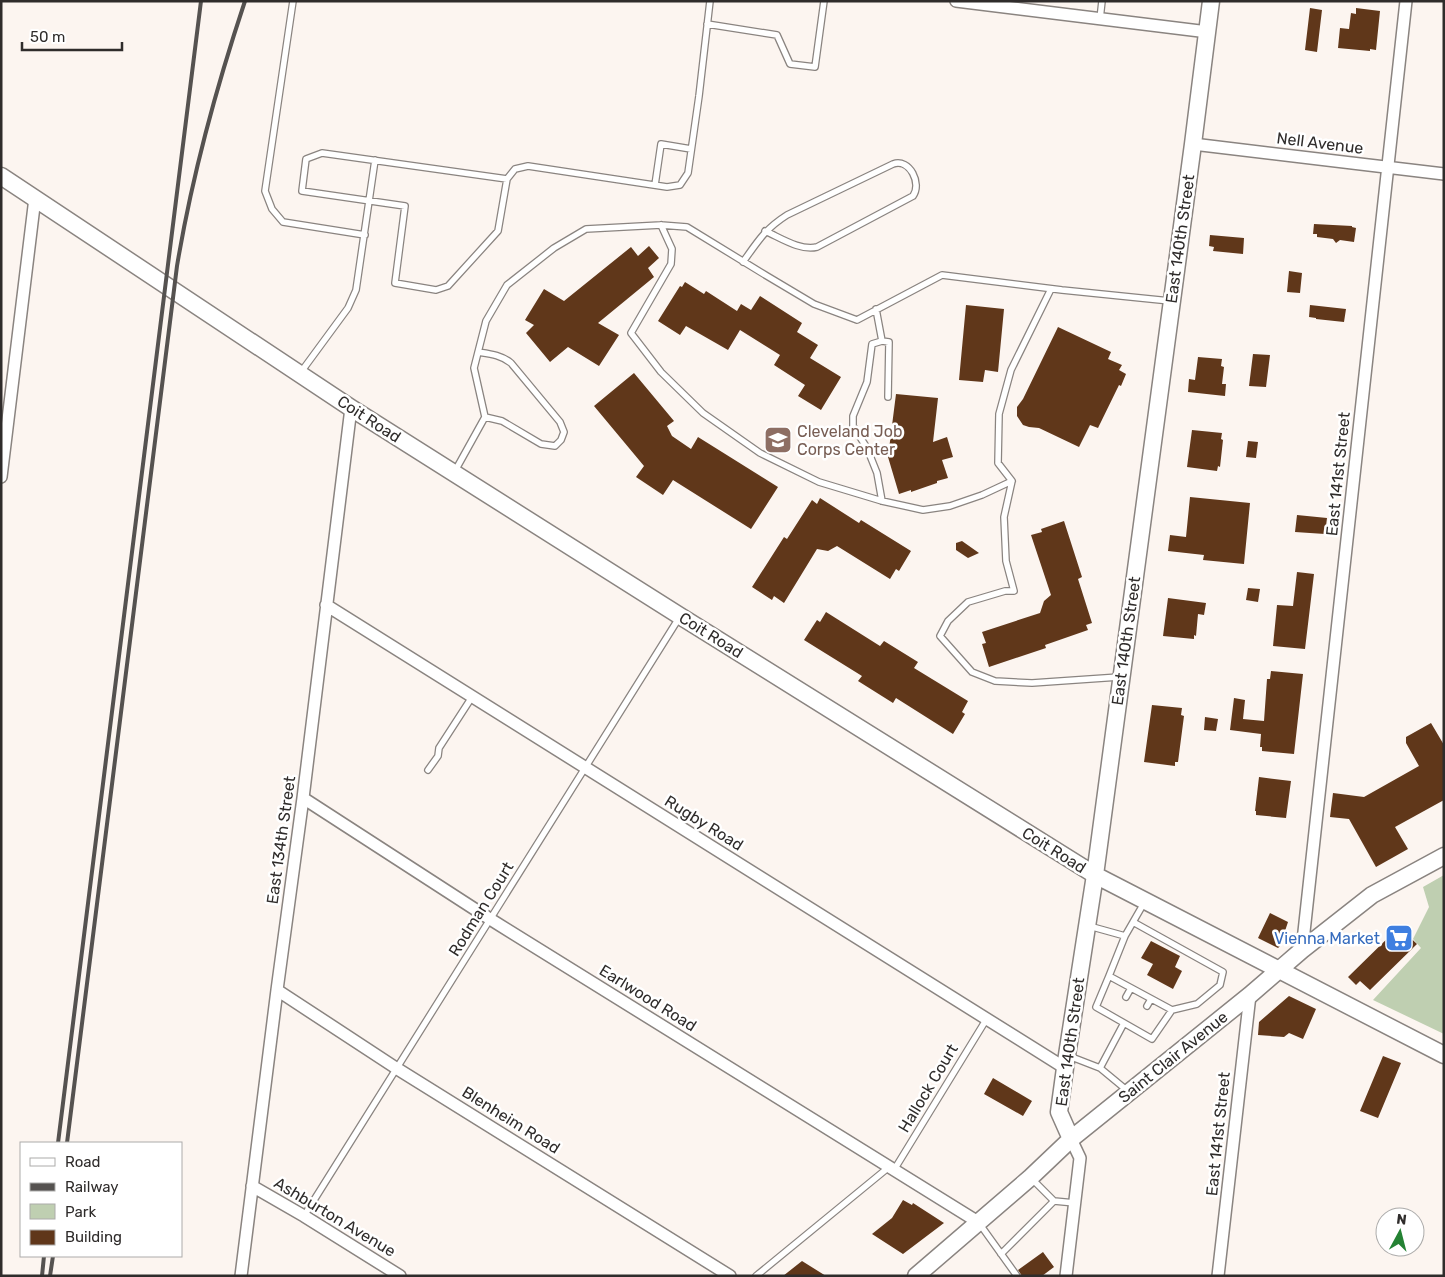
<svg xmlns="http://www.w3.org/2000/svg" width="1445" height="1277" font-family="Rubik,sans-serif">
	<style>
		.green { fill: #bfcfb1 }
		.building { fill: #60371a }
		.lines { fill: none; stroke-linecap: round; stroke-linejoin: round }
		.lane-casing { stroke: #8a8480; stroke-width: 8 }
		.street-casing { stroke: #8a8480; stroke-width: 14 }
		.secondary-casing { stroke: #8a8480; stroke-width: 19 }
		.lane { stroke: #fff; stroke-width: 5.5 }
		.street { stroke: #fff; stroke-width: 11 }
		.secondary { stroke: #fff; stroke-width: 16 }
		.rail { stroke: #555250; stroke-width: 4 }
		.labels { text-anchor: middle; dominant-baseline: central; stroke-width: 5; stroke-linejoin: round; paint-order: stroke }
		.street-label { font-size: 16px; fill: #2f2c2b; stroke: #fff }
		.education-label { font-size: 16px; fill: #785e54; stroke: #fff; text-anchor: start }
		.shop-label { font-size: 16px; fill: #366cbe; stroke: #fff; text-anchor: end }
	</style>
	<rect width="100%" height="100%" fill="#fcf5f0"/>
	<path class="green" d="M 1444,875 L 1444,1034 L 1373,1000 L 1421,948 L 1413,939 L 1429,907 L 1423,887 Z"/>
	<path class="building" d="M 1310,8 L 1322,10 L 1317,52 L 1305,50 Z
		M 1356,8 L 1380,11 L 1376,50 L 1370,49 L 1370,51 L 1338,48 L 1340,28 L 1349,29 L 1351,13 L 1356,14 Z
		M 1314,224 L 1352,226 L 1352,227 L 1356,228 L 1354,242 L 1340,240 L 1336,243 L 1333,239 L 1317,237 L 1317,234 L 1313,234 Z
		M 1210,235 L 1244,238 L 1243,254 L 1213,251 L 1214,247 L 1209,246 Z
		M 649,246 L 659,258 L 648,268 L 654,277 L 598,323 L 619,335 L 599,366 L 568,347 L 550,362 L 526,333 L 534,325 L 525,320 L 544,289 L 564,301 L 631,247 L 638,256 Z
		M 1289,271 L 1302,273 L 1300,293 L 1287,292 Z
		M 685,282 L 704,294 L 706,291 L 737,311 L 741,304 L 751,310 L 760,296 L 802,323 L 797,332 L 818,345 L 810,358 L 841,377 L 821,410 L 798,396 L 805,385 L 774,365 L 780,355 L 740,330 L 728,350 L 686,326 L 680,335 L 658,321 L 680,286 L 682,287 Z
		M 966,305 L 1004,309 L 998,372 L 985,370 L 983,382 L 959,380 Z
		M 1310,305 L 1346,309 L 1344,322 L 1316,319 L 1316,318 L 1309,317 Z
		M 1058,327 L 1111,352 L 1108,359 L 1122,365 L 1119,370 L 1126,374 L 1121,386 L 1119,385 L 1098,428 L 1090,425 L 1079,447 L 1039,428 L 1029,427 L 1023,425 L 1017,416 L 1017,407 L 1023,399 Z
		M 1253,354 L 1270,355 L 1266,387 L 1249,386 Z
		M 1198,357 L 1222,359 L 1221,366 L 1224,367 L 1222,384 L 1226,384 L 1225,396 L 1188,392 L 1189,379 L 1195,380 Z
		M 634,373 L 674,421 L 667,426 L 672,436 L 691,449 L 698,437 L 778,487 L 751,529 L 673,480 L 663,495 L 636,477 L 644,466 L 594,406 Z
		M 896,394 L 938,398 L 933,442 L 947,437 L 953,457 L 942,460 L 948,478 L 937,481 L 937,483 L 911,492 L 911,490 L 899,494 L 888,457 Z
		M 1192,430 L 1222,433 L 1221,439 L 1223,440 L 1220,467 L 1218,466 L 1217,471 L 1187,467 Z
		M 1248,441 L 1258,442 L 1256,458 L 1246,457 Z
		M 1190,497 L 1250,503 L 1244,564 L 1203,560 L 1204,555 L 1168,551 L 1170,535 L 1186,537 Z
		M 820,498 L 859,523 L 861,520 L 911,551 L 899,571 L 896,569 L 890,579 L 837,546 L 828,551 L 817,549 L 784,603 L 774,596 L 772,600 L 752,587 L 784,537 L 787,539 L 812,500 L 817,504 Z
		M 1297,515 L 1327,518 L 1325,534 L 1295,532 Z
		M 1064,521 L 1082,577 L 1078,579 L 1092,623 L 1086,625 L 1088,630 L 1045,645 L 1046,648 L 989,667 L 982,644 L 986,643 L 982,632 L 1040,613 L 1044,601 L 1051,595 L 1031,535 L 1042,532 L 1041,529 Z
		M 962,541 L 979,553 L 968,558 L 956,550 L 956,543 Z
		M 1297,572 L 1314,574 L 1305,649 L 1273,646 L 1277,605 L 1293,606 Z
		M 1248,588 L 1260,589 L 1258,602 L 1246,600 Z
		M 1168,598 L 1206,603 L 1204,615 L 1198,614 L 1196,636 L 1194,635 L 1194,639 L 1163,636 Z
		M 826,612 L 880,646 L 884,641 L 918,662 L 914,668 L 968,701 L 962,712 L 965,714 L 953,734 L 896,698 L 893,703 L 858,681 L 862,676 L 804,640 L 817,620 L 820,622 Z
		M 1271,671 L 1303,674 L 1294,754 L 1262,751 L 1262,747 L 1260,747 L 1261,734 L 1230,730 L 1234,698 L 1245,700 L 1243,719 L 1264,721 L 1267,679 L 1270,679 Z
		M 1152,705 L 1182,708 L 1181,715 L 1184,716 L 1178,762 L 1175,762 L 1175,766 L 1144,762 Z
		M 1205,717 L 1218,719 L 1216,731 L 1204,730 Z
		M 1431,723 L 1444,745 L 1444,800 L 1395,827 L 1408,849 L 1376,867 L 1349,819 L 1330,817 L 1333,793 L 1364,797 L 1419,766 L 1406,743 L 1406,737 Z
		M 1259,777 L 1291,781 L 1286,818 L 1256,815 L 1256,811 L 1255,811 Z
		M 1270,913 L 1288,922 L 1284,934 L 1288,938 L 1278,948 L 1258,938 Z
		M 1399,927 L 1417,944 L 1370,990 L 1360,981 L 1356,985 L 1348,977 Z
		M 1151,941 L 1180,956 L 1175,967 L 1182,971 L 1173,989 L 1147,975 L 1153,964 L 1141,958 Z
		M 1289,996 L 1316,1009 L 1303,1039 L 1289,1033 L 1284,1037 L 1258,1035 L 1259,1022 Z
		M 1383,1056 L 1401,1063 L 1378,1118 L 1360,1111 Z
		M 993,1078 L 1032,1101 L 1023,1116 L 984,1094 Z
		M 903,1200 L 912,1205 L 913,1203 L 944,1223 L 903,1254 L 872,1234 L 892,1218 Z
		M 1043,1252 L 1054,1267 L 1042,1276 L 1022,1276 L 1018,1270 Z
		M 802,1261 L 826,1276 L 783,1276 Z"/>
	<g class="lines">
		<defs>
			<path id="lane" d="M 293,1 L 265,191 L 272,209 L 283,222 L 365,235
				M 1100,19 L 1102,1
				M 707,24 L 777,35 L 790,64 L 815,67 L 824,1
				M 507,179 L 322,153 L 306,159 L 302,191 L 405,206 L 395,283 L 436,290 L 448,286 L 498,231 L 507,179 L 515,169 L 528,166 L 667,187 L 680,185 L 688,173 L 699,96 L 710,1
				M 655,185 L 661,144 L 691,149
				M 661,225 L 672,249 L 671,264 L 631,333 L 661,372 L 703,413 L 760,453 L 819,482 L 882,501 L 923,510 L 950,506 L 982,495 L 1012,481
				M 743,262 C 758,241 765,229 787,215 L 893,164 C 910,158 922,184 913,196 L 817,247 C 800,251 781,238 765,231
				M 1051,289 L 1011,370 L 999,414 L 998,463 L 1012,481 L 1004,517 L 1006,561 L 1014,591 L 1005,591 L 968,602 L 948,621 L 940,636 L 972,672 L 995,681 L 1032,683 L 1119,677
				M 876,309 L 882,341 L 872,344 L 867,382 L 853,416 L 853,426 L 867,448 L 877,473 L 882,501
				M 882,341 L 889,342 L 888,397
				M 478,352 C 491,354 501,355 511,363 L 560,422 L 564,432 L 561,440 L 555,446 L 541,444 L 502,421 L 485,417
				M 301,372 L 348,308 L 356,290 L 375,160
				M 455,471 L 485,417 L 474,368 L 486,321 L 507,285 L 554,248 L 586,229 L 661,225 L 687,227 L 767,276 L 814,304 L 857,320 L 942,275 L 1062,290 L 1170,301
				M 428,770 L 438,756 L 439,748 L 472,697
				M 1089,926 L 1125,936 L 1144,903
				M 1125,936 L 1109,976 L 1172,1010 L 1197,1004 L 1220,985 L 1223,972 L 1133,922
				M 1109,976 L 1096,1007 L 1152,1039 L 1172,1010
				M 1126,997 L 1131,988
				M 1147,1006 L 1151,999
				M 1069,1056 L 1100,1068 L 1129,1092
				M 1100,1068 L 1124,1023
				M 894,1170 L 986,1020
				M 1054,1201 L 1075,1203
				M 304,1216 L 679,618
				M 979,1223 L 1017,1276
				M 1001,1254 L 1054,1201 L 1032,1179
				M 756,1276 L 889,1167"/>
			<path id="street" d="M 956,1 L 1208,32
				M 1193,144 L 1444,174
				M 1,477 L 35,198
				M 326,605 L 1065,1068
				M 303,798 L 490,919 L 978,1222
				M 1302,950 L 1406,1
				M 277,990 L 396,1068 L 730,1276
				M 252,1186 L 304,1216 L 400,1276
				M 241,1276 L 277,990 L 303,798 L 351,408
				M 1066,1276 L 1080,1158 L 1071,1139
				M 1218,1276 L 1250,995"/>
			<path id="secondary" d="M 1,176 L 351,408 L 680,616 L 1095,875 L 1444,1055
				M 1071,1139 L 1059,1112 L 1065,1068 L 1095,875 L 1193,144 L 1211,1
				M 916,1276 L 1031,1177 L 1071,1139 L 1250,995 L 1302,950 L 1372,895 L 1444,856"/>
		</defs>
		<use href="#lane" class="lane-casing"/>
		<use href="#street" class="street-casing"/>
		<use href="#secondary" class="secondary-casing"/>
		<use href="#lane" class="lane"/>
		<use href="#street" class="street"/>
		<use href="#secondary" class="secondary"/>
		<path class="rail" d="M 58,1143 L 201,1
			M 67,1143 L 177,266 C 192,176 216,88 245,1
			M 42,1276 L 44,1256
			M 50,1276 L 53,1256"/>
	</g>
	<defs>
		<symbol id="school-square" viewBox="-11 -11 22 22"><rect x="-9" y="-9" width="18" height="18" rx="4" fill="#8d6e63" stroke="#fff"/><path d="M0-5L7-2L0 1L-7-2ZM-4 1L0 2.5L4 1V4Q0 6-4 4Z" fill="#fff"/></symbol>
		<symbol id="supermarket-square" viewBox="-11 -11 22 22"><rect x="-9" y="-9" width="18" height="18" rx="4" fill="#3f7fe0" stroke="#fff"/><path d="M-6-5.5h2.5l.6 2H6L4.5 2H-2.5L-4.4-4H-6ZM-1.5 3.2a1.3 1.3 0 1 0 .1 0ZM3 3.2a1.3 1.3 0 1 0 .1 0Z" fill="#fff"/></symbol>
	</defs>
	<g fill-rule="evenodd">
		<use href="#school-square" x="762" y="424" width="32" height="32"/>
		<use href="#supermarket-square" x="1383" y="922" width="32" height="32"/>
	</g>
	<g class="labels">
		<g class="street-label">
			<text transform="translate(1320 143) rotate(7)">Nell Avenue</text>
			<text transform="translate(1180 239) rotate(-82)">East 140th Street</text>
			<text transform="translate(369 419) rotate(33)">Coit Road</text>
			<text transform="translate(1338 474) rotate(-84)">East 141st Street</text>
			<text transform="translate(711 635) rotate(32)">Coit Road</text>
			<text transform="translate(1126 641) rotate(-82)">East 140th Street</text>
			<text transform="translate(704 823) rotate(32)">Rugby Road</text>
			<text transform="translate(281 840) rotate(-82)">East 134th Street</text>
			<text transform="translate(1054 850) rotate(32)">Coit Road</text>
			<text transform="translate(481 909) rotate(-58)">Rodman Court</text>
			<text transform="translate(648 998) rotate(32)">Earlwood Road</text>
			<text transform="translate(1070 1042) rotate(-82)">East 140th Street</text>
			<text transform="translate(1173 1057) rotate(-39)">Saint Clair Avenue</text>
			<text transform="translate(928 1088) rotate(-59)">Hallock Court</text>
			<text transform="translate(511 1120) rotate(32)">Blenheim Road</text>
			<text transform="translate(1218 1134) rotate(-84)">East 141st Street</text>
			<text transform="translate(335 1217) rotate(31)">Ashburton Avenue</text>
		</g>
		<g class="education-label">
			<text x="797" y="431">Cleveland Job<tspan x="797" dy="18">Corps Center</tspan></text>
		</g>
		<g class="shop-label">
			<text x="1380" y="938">Vienna Market</text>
		</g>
	</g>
	<rect width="1445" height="1277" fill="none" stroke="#2f2c2b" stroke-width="5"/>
	<rect x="20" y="1142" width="162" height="115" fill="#ffffff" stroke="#acabaa"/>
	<rect x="30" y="1158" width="25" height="8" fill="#ffffff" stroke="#acabaa"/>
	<text x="65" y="1167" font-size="15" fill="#2f2c2b">Road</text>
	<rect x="30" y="1183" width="25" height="8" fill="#555250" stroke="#acabaa"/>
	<text x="65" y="1192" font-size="15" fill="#2f2c2b">Railway</text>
	<rect x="30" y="1204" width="25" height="15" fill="#bfcfb1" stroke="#acabaa"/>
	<text x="65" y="1217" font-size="15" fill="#2f2c2b">Park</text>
	<rect x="30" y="1230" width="25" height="15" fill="#60371a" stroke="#acabaa"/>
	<text x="65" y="1242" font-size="15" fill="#2f2c2b">Building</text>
	<g transform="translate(1400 1232) rotate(7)"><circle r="24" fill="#ffffff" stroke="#acabaa"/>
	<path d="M0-4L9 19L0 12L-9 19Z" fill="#248233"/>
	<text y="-8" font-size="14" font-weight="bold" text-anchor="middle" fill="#2f2c2b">N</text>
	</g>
	<path d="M22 42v8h100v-8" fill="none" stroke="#2f2c2b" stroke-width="2.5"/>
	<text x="30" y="42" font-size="15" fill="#2f2c2b" stroke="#ffffff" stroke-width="4" paint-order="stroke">50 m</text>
</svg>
